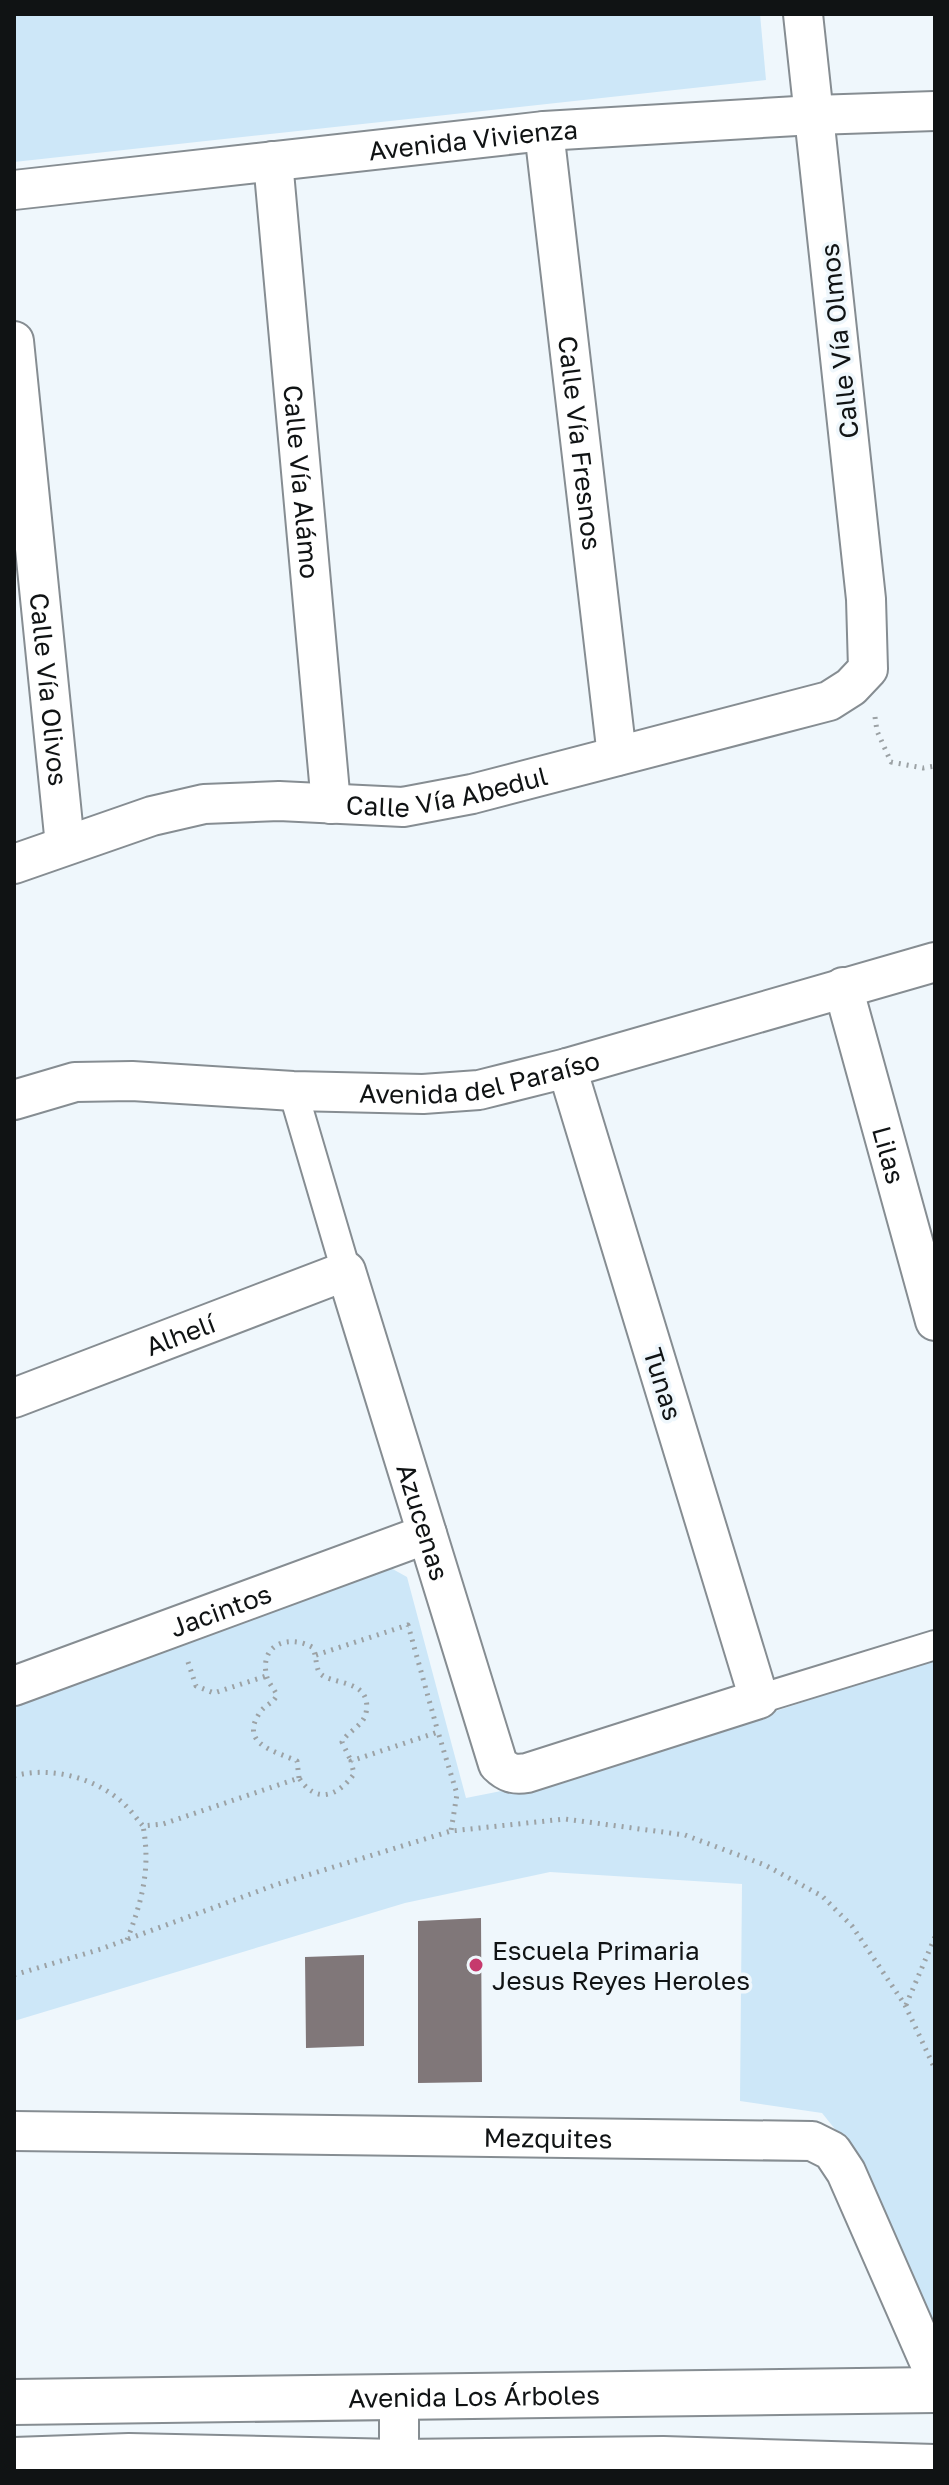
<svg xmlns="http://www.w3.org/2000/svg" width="949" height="2485" font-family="'Golos Text',sans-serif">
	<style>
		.green { fill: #cde7f8 }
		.building { fill: #807779 }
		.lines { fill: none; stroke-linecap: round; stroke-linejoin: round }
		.pedestrian-casing { stroke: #868d92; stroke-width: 32 }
		.minor-casing { stroke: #868d92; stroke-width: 42 }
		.tertiary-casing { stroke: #868d92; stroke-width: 48 }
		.path { stroke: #9ca2a5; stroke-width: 5; stroke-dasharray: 2 6; stroke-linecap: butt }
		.pedestrian { stroke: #fff; stroke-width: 28 }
		.minor { stroke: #fff; stroke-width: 38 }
		.tertiary { stroke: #fff; stroke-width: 44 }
		.poi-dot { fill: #c63a6d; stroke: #eff7fc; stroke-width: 3 }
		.labels { text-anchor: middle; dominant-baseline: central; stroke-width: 7; stroke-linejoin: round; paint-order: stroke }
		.street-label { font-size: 26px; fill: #101314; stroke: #eff7fc }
		.poi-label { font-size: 26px; fill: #101314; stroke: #eff7fc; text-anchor: start }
	</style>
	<rect width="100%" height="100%" fill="#eff7fc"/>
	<path class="green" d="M 14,14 L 760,14 L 766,80 L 14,162 Z
		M 389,1567 L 407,1577 L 466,1798 L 577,1776 L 935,1659 L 935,2360 L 843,2139 L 822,2113 L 740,2101 L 742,1884 L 550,1872 L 405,1903 L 14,2021 L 14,1706 Z"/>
	<path class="building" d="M 481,1918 L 482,2082 L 418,2083 L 418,1921 Z
		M 364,1955 L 364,2046 L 306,2048 L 305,1957 Z"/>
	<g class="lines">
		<defs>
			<path id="pedestrian" d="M 293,1091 L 346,1271
				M 759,1699 L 935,1645"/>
			<g id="minor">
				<path id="s1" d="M 544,131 L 617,756"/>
				<path id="s2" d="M 273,161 L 331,804"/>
				<path id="s3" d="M 14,190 L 544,131 L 814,115 L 935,111"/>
				<path id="s4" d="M 14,341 L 65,845"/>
				<path id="s5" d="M 14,864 L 152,816 L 204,804 L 279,801 L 403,807 L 472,794 L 829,701 L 851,687 L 868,669 L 866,599 L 803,14"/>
				<path id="s6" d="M 843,987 L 935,1321"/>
				<path id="s7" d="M 14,1100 L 75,1082 L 132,1081 L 293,1091 L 423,1094 L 479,1090 L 567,1068 L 935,962"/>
				<path id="s8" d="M 14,1398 L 346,1271 L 498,1764 C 507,1773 514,1775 527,1773 L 759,1699 L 567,1068"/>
				<path id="s9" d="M 14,1686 L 427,1534"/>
				<path id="s10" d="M 14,2131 L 812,2141 L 832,2151 L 846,2172 L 935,2375"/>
				<path d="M 399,2471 L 399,2396"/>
			</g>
			<g id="tertiary">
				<path id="s11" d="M 14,2402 L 935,2390"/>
				<path d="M 14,2460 L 129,2456 L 398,2462 L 663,2459 L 935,2467"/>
			</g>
		</defs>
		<use href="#pedestrian" class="pedestrian-casing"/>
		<use href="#minor" class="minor-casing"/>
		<use href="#tertiary" class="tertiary-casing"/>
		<path class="path" d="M 875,717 L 877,731 L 891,762 L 923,768 L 935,766
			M 316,1655 L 408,1625 L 438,1732
			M 188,1662 L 196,1686 L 214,1693 L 266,1676
			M 14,1776 C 50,1766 93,1777 122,1802 C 130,1809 137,1819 143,1826 L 163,1824 L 299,1778 C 316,1804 337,1797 354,1774 L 351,1761 L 438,1732 L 457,1794 L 451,1831
			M 299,1778 L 297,1761 C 278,1752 239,1745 259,1714 C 264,1705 273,1704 277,1695 C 273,1687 267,1682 266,1673 C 261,1643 290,1635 312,1647 C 317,1655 315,1664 319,1672 C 328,1686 373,1677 366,1713 C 363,1726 348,1731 342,1742 L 351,1761
			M 127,1940 C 142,1901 151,1868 143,1826
			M 14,1975 L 101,1949 L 275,1885 L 451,1831 L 565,1819 L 685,1835 L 765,1865 L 822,1896 L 852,1926 L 905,2005 L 935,2069
			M 906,2005 L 935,1937"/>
		<use href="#pedestrian" class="pedestrian"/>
		<use href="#minor" class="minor"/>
		<use href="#tertiary" class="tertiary"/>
	</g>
	<circle class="poi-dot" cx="476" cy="1965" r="8"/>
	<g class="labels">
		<g class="street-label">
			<text stroke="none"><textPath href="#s3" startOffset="462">Avenida Vivienza</textPath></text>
			<text transform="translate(839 341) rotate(-96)">Calle Vía Olmos</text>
			<text stroke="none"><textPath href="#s1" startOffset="314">Calle Vía Fresnos</textPath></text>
			<text stroke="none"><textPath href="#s2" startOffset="322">Calle Vía Alámo</textPath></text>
			<text stroke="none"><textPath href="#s4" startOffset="350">Calle Vía Olivos</textPath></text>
			<text stroke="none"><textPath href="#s5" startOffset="444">Calle Vía Abedul</textPath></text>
			<text stroke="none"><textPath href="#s7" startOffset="470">Avenida del Paraíso</textPath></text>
			<text stroke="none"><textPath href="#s6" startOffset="174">Lilas</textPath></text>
			<text stroke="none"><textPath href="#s8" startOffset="178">Alhelí</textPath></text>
			<text transform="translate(663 1384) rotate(73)">Tunas</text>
			<text stroke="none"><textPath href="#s8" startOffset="618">Azucenas</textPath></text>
			<text stroke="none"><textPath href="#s9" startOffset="220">Jacintos</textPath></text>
			<text stroke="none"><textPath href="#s10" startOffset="534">Mezquites</textPath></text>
			<text stroke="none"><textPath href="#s11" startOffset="460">Avenida Los Árboles</textPath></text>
		</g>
		<g class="poi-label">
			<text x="492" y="1950">Escuela Primaria<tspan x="492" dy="30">Jesus Reyes Heroles</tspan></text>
		</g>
	</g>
	<rect width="949" height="2485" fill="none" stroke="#101314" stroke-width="32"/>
</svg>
